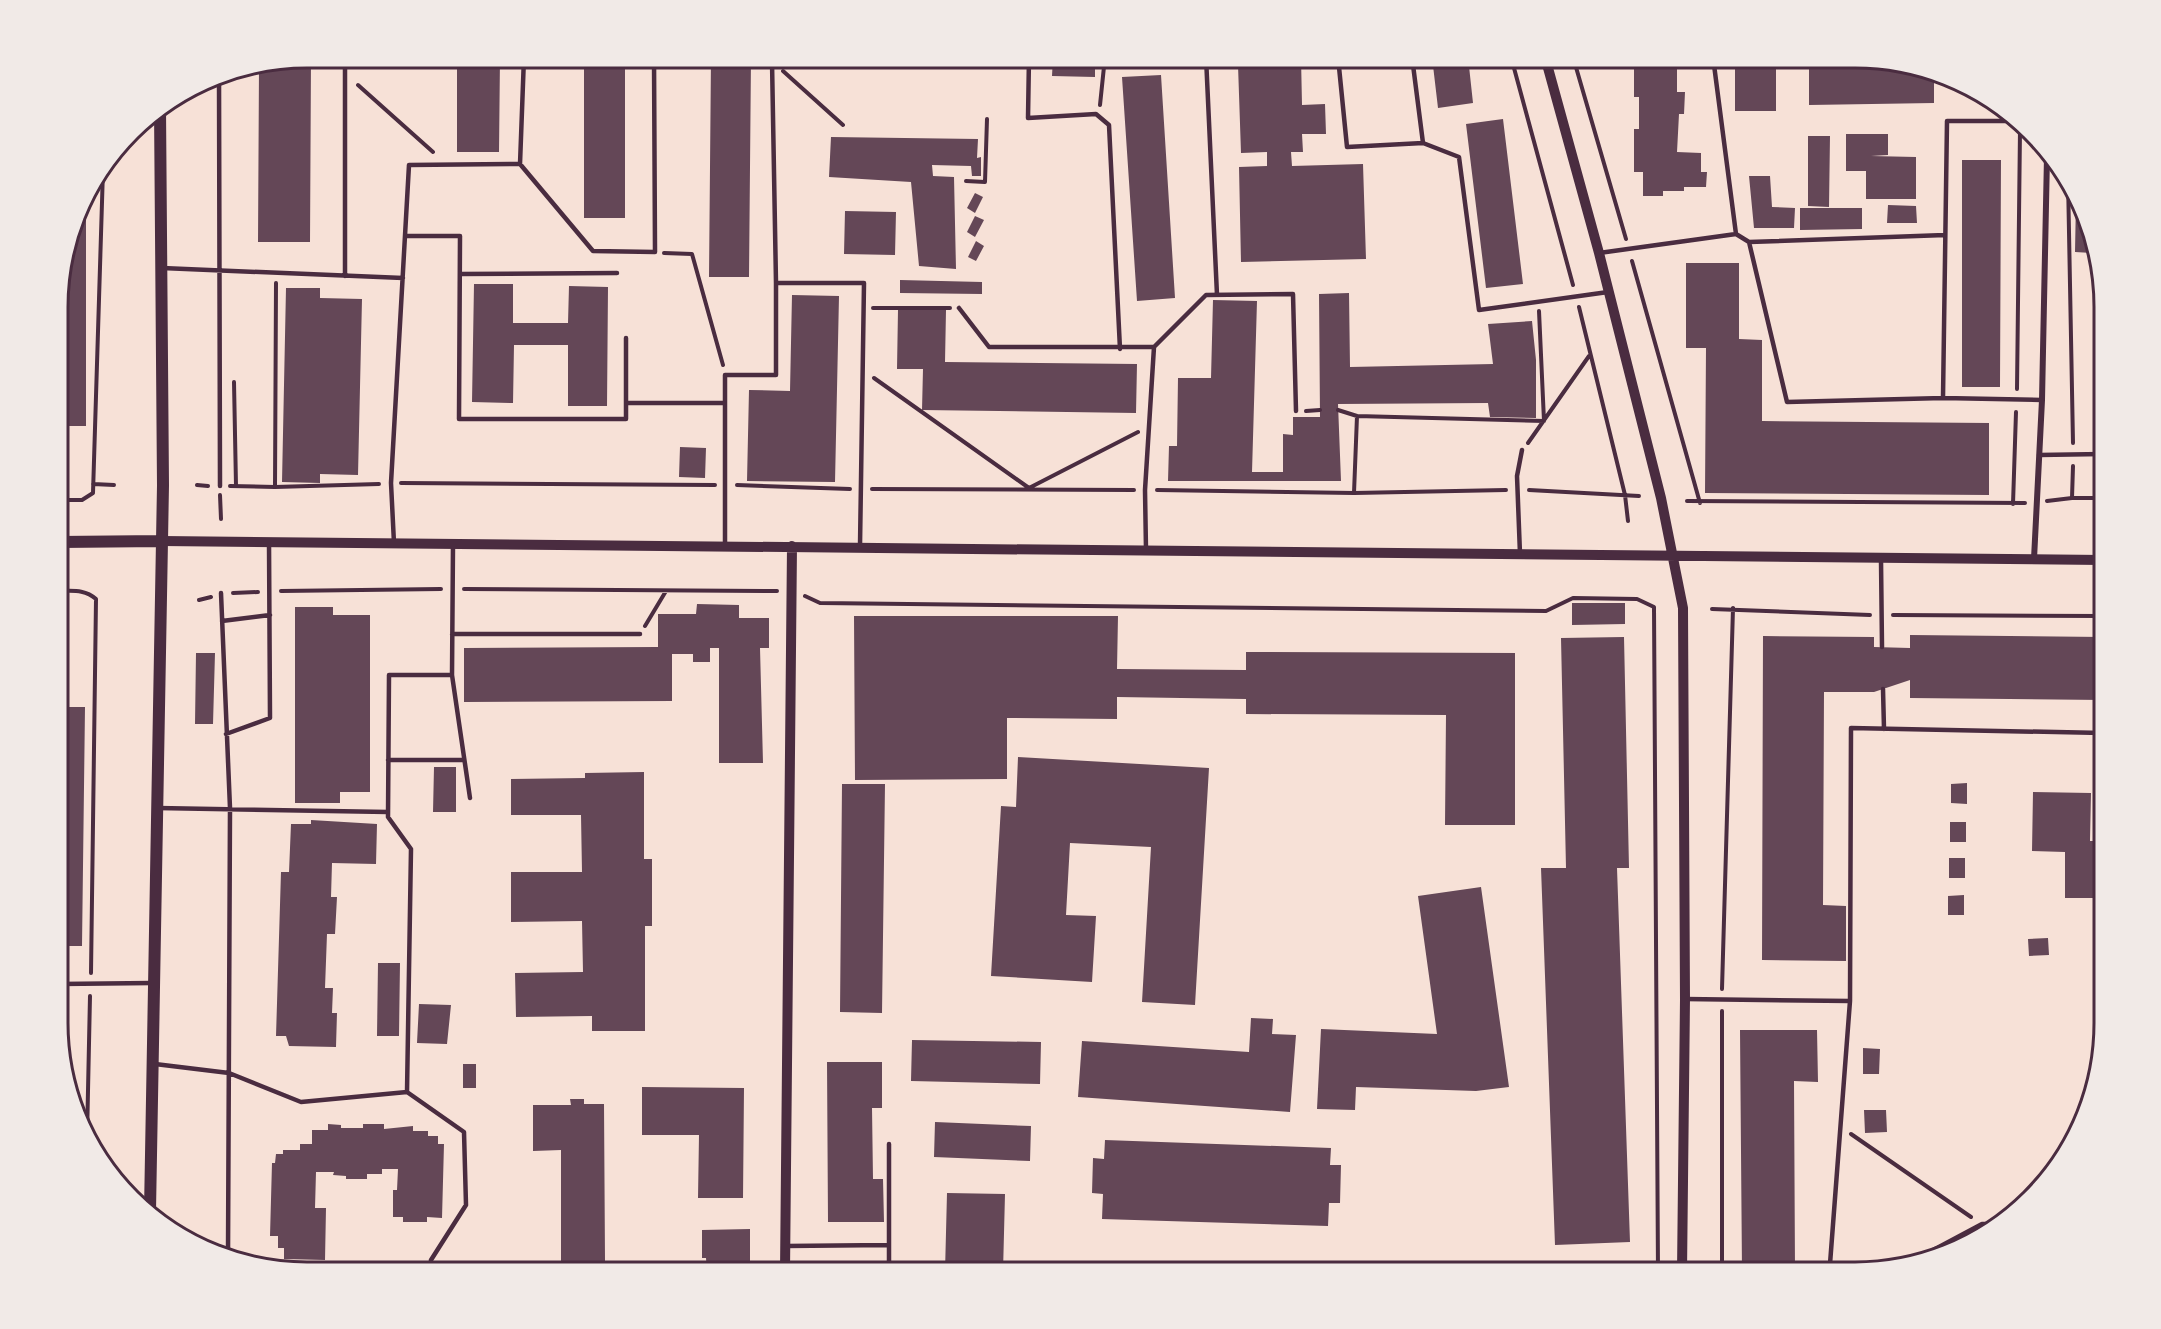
<svg xmlns="http://www.w3.org/2000/svg" width="2161" height="1329" font-family="'PT Sans',sans-serif">
	<style>
		.building { fill: #644757 }
		.lines { fill: none; stroke-linecap: round; stroke-linejoin: round }
		.path { stroke: #4a2c40; stroke-width: 4 }
		.service { stroke: #4a2c40; stroke-width: 4.5 }
		.minor { stroke: #4a2c40; stroke-width: 6 }
		.tertiary { stroke: #4a2c40; stroke-width: 10 }
		.secondary { stroke: #4a2c40; stroke-width: 12 }
		.rim { fill: none; stroke: #4a2c40; stroke-width: 3 }
	</style>
	<rect width="100%" height="100%" fill="#f7e1d7"/>
	<path class="building" d="M 311,57 L 310,242 L 258,242 L 259,66 Z
		M 457,57 L 500,57 L 499,152 L 457,152 Z
		M 584,57 L 625,57 L 625,218 L 584,218 Z
		M 711,57 L 751,57 L 749,277 L 709,277 Z
		M 1053,57 L 1095,57 L 1095,77 L 1052,76 Z
		M 1219,57 L 1301,57 L 1302,105 L 1325,104 L 1326,134 L 1302,134 L 1303,152 L 1291,152 L 1292,166 L 1363,164 L 1366,259 L 1241,262 L 1239,167 L 1267,166 L 1267,152 L 1241,153 L 1238,65 L 1219,66 Z
		M 1432,57 L 1468,57 L 1473,103 L 1438,108 Z
		M 1634,57 L 1685,57 L 1685,60 L 1677,60 L 1677,92 L 1685,92 L 1684,114 L 1679,114 L 1677,152 L 1701,153 L 1701,172 L 1707,172 L 1706,187 L 1684,187 L 1684,191 L 1663,191 L 1663,196 L 1643,196 L 1643,172 L 1634,172 L 1634,129 L 1639,129 L 1639,97 L 1634,97 Z
		M 1735,57 L 1776,57 L 1776,111 L 1735,111 Z
		M 1809,57 L 1855,57 L 1934,70 L 1934,103 L 1809,105 Z
		M 1161,75 L 1175,298 L 1137,301 L 1122,77 Z
		M 1503,119 L 1523,284 L 1486,288 L 1466,124 Z
		M 1846,134 L 1888,134 L 1888,155 L 1871,156 L 1916,157 L 1916,199 L 1866,199 L 1866,171 L 1846,171 Z
		M 1808,136 L 1830,136 L 1829,207 L 1808,206 Z
		M 831,137 L 978,139 L 977,158 L 981,157 L 981,176 L 972,176 L 971,166 L 932,165 L 933,176 L 954,177 L 956,269 L 919,266 L 911,182 L 829,177 Z
		M 1962,160 L 2001,160 L 2000,387 L 1962,387 Z
		M 1749,176 L 1770,176 L 1772,207 L 1795,208 L 1794,228 L 1754,228 Z
		M 86,191 L 86,426 L 59,426 L 59,274 Z
		M 975,193 L 983,197 L 975,213 L 967,208 Z
		M 2076,200 L 2092,253 L 2075,252 Z
		M 1888,205 L 1916,206 L 1917,223 L 1887,223 Z
		M 1800,208 L 1862,208 L 1862,229 L 1800,230 Z
		M 845,211 L 896,212 L 895,255 L 844,254 Z
		M 975,216 L 984,220 L 975,237 L 967,232 Z
		M 976,241 L 984,246 L 976,261 L 968,257 Z
		M 1686,263 L 1739,263 L 1739,339 L 1762,340 L 1762,421 L 1989,423 L 1989,495 L 1705,493 L 1706,348 L 1686,348 Z
		M 900,280 L 982,282 L 982,294 L 900,293 Z
		M 474,284 L 513,284 L 513,323 L 568,323 L 569,286 L 608,287 L 607,406 L 568,406 L 568,345 L 514,345 L 513,403 L 472,402 Z
		M 286,288 L 320,288 L 320,298 L 362,299 L 358,475 L 320,474 L 320,483 L 282,482 Z
		M 1349,293 L 1350,367 L 1493,364 L 1488,324 L 1532,321 L 1536,360 L 1536,418 L 1490,417 L 1488,403 L 1338,404 L 1341,481 L 1168,481 L 1169,446 L 1177,446 L 1178,378 L 1211,378 L 1213,300 L 1257,301 L 1252,472 L 1283,472 L 1283,434 L 1293,435 L 1293,417 L 1320,417 L 1319,294 Z
		M 792,295 L 839,296 L 835,482 L 747,481 L 749,390 L 790,391 Z
		M 898,310 L 946,310 L 945,362 L 1137,364 L 1136,413 L 922,410 L 923,369 L 897,369 Z
		M 680,447 L 706,448 L 705,478 L 679,477 Z
		M 1572,603 L 1625,603 L 1625,624 L 1572,625 Z
		M 697,604 L 739,605 L 739,618 L 769,618 L 769,648 L 760,648 L 763,763 L 719,763 L 719,648 L 710,648 L 710,662 L 693,662 L 693,654 L 672,654 L 672,701 L 464,702 L 464,648 L 658,647 L 658,614 L 696,614 Z
		M 295,607 L 333,607 L 333,615 L 370,615 L 370,792 L 340,792 L 340,803 L 295,803 Z
		M 854,616 L 1118,616 L 1117,669 L 1246,670 L 1246,652 L 1515,653 L 1515,825 L 1445,825 L 1446,715 L 1246,714 L 1246,699 L 1117,697 L 1117,719 L 1007,718 L 1007,779 L 855,780 Z
		M 1910,635 L 2103,637 L 2103,700 L 1910,698 L 1910,680 L 1874,692 L 1824,692 L 1823,905 L 1846,906 L 1846,961 L 1762,960 L 1763,636 L 1874,637 L 1874,647 L 1910,648 Z
		M 1624,637 L 1629,868 L 1617,868 L 1630,1242 L 1555,1245 L 1541,868 L 1566,868 L 1561,638 Z
		M 196,653 L 215,653 L 213,724 L 195,724 Z
		M 59,707 L 85,707 L 82,946 L 59,946 Z
		M 1018,757 L 1209,768 L 1195,1005 L 1142,1002 L 1151,847 L 1070,843 L 1066,915 L 1096,916 L 1092,982 L 991,976 L 1001,806 L 1016,807 Z
		M 434,767 L 456,767 L 456,812 L 433,812 Z
		M 644,772 L 644,859 L 652,859 L 652,926 L 645,926 L 645,1031 L 592,1031 L 592,1016 L 516,1017 L 515,973 L 583,972 L 582,921 L 511,922 L 511,872 L 582,872 L 581,815 L 511,815 L 511,779 L 585,778 L 585,773 Z
		M 1967,783 L 1967,804 L 1951,803 L 1951,784 Z
		M 842,784 L 885,784 L 882,1013 L 840,1012 Z
		M 2033,792 L 2091,793 L 2090,841 L 2103,841 L 2103,898 L 2065,898 L 2065,852 L 2032,851 Z
		M 311,820 L 377,824 L 376,864 L 332,863 L 331,897 L 337,897 L 335,934 L 327,934 L 325,988 L 333,988 L 332,1013 L 337,1013 L 336,1047 L 289,1046 L 286,1036 L 276,1036 L 281,872 L 289,872 L 291,824 L 311,824 Z
		M 1950,822 L 1966,822 L 1966,842 L 1950,842 Z
		M 1949,858 L 1965,858 L 1965,878 L 1949,878 Z
		M 1481,887 L 1509,1087 L 1476,1091 L 1356,1087 L 1355,1110 L 1317,1109 L 1321,1029 L 1437,1034 L 1418,896 Z
		M 1964,895 L 1964,915 L 1948,915 L 1948,896 Z
		M 2048,938 L 2049,955 L 2029,956 L 2028,939 Z
		M 378,963 L 400,963 L 399,1036 L 377,1036 Z
		M 419,1004 L 451,1005 L 447,1044 L 417,1043 Z
		M 1251,1018 L 1273,1019 L 1272,1034 L 1296,1035 L 1290,1112 L 1078,1097 L 1082,1041 L 1249,1052 Z
		M 1740,1030 L 1817,1030 L 1818,1082 L 1794,1081 L 1795,1272 L 1742,1272 Z
		M 912,1040 L 1041,1042 L 1040,1084 L 911,1081 Z
		M 1863,1048 L 1880,1049 L 1879,1074 L 1863,1074 Z
		M 827,1062 L 882,1062 L 882,1108 L 872,1108 L 873,1179 L 883,1179 L 884,1222 L 828,1222 Z
		M 463,1064 L 476,1064 L 476,1088 L 463,1088 Z
		M 642,1087 L 744,1088 L 743,1198 L 698,1198 L 699,1135 L 642,1135 Z
		M 570,1099 L 584,1099 L 584,1104 L 604,1104 L 605,1261 L 593,1261 L 593,1267 L 574,1267 L 574,1263 L 561,1263 L 561,1150 L 533,1151 L 533,1105 L 571,1105 Z
		M 1864,1110 L 1886,1110 L 1887,1132 L 1865,1133 Z
		M 935,1122 L 1031,1126 L 1030,1161 L 934,1157 Z
		M 328,1124 L 341,1125 L 341,1128 L 363,1128 L 363,1124 L 384,1124 L 384,1129 L 413,1126 L 413,1131 L 428,1131 L 428,1136 L 438,1136 L 438,1144 L 444,1144 L 442,1218 L 427,1217 L 427,1222 L 403,1222 L 403,1217 L 393,1217 L 393,1190 L 397,1190 L 398,1169 L 382,1169 L 382,1174 L 367,1174 L 367,1179 L 346,1179 L 346,1176 L 333,1175 L 334,1172 L 316,1172 L 315,1208 L 326,1208 L 325,1260 L 284,1259 L 284,1248 L 278,1248 L 278,1236 L 270,1236 L 272,1163 L 275,1163 L 276,1154 L 283,1154 L 283,1150 L 300,1150 L 300,1144 L 312,1144 L 312,1130 L 328,1130 Z
		M 1105,1140 L 1331,1148 L 1330,1165 L 1341,1165 L 1340,1203 L 1329,1203 L 1328,1226 L 1102,1219 L 1103,1194 L 1092,1193 L 1093,1158 L 1104,1159 Z
		M 947,1193 L 1005,1194 L 1003,1272 L 945,1272 Z
		M 750,1229 L 750,1272 L 707,1272 L 706,1258 L 702,1258 L 702,1230 Z
		M 478,1264 L 528,1264 L 527,1272 L 478,1272 Z
		M 828,1265 L 876,1265 L 876,1272 L 828,1272 Z"/>
	<g class="lines">
		<path class="path" d="M 1511,57 L 1573,285
			M 1573,57 L 1626,239
			M 783,71 L 843,125
			M 358,85 L 433,152
			M 1100,105 L 1105,57
			M 2068,179 L 2073,443
			M 966,181 L 985,182 L 987,119
			M 664,253 L 692,254 L 723,365
			M 1632,261 L 1700,503
			M 1579,307 L 1625,495 L 1628,521
			M 873,308 L 950,308
			M 874,378 L 1029,488 L 1138,432
			M 234,382 L 236,486
			M 2017,389 L 2020,130
			M 1338,410 L 1357,416
			M 1306,411 L 1320,410
			M 1528,443 L 1589,356
			M 401,483 L 715,485
			M 93,484 L 114,485
			M 197,485 L 208,486
			M 737,485 L 850,489
			M 230,486 L 275,487 L 379,484
			M 275,487 L 276,283
			M 872,489 L 1134,490
			M 1157,490 L 1354,493 L 1506,490
			M 1529,490 L 1639,496
			M 1354,493 L 1357,416 L 1544,421 L 1539,311
			M 220,495 L 221,519
			M 2072,498 L 2073,466
			M 59,500 L 82,500 L 93,493 L 103,170
			M 1687,501 L 2025,503
			M 2047,501 L 2072,498 L 2103,498
			M 2013,504 L 2016,412
			M 464,589 L 777,591
			M 59,591 C 73,591 85,589 96,599 L 91,973
			M 281,591 L 441,589
			M 233,593 L 258,592
			M 805,596 L 820,603 L 1546,611 L 1573,598 L 1637,599 L 1654,607 L 1658,1272
			M 199,600 L 211,597
			M 1712,609 L 1870,615
			M 1893,615 L 2103,616
			M 645,626 L 666,591
			M 1722,989 L 1733,608
			M 1722,1011 L 1722,1272
			M 1851,1134 L 1971,1217
			M 87,1138 L 90,996"/>
		<path class="service" d="M 1029,57 L 1028,118 L 1096,114 L 1109,125 L 1120,349
			M 1206,57 L 1217,295
			M 1338,57 L 1347,147 L 1423,143
			M 1412,57 L 1423,143 L 1459,157 L 1479,310 L 1608,292
			M 1713,57 L 1736,234
			M 772,61 L 776,283
			M 219,74 L 220,486
			M 520,164 L 524,57
			M 405,236 L 460,236 L 459,419 L 626,419 L 626,403
			M 1749,242 L 1945,235
			M 1599,253 L 1736,234 L 1749,242 L 1787,402 L 1943,398 L 2042,400
			M 162,268 L 403,278
			M 460,274 L 617,273
			M 345,276 L 345,57
			M 959,308 L 989,347 L 1154,347 L 1145,490 L 1146,550
			M 626,338 L 626,403 L 725,403
			M 1154,347 L 1206,295 L 1293,294 L 1296,411
			M 1943,398 L 1947,121 L 2014,121
			M 59,431 L 60,431
			M 2039,455 L 2103,454
			M 394,543 L 391,483 L 409,165 L 520,164 L 593,251 L 655,252 L 654,57
			M 453,544 L 452,675 L 470,798
			M 725,546 L 725,375 L 776,375 L 776,283 L 864,283 L 860,546
			M 1520,554 L 1517,476 L 1522,450
			M 1881,560 L 1882,647
			M 221,593 L 230,808 L 228,1257
			M 222,621 L 270,615
			M 452,634 L 640,634
			M 1883,689 L 1884,729
			M 226,734 L 270,718 L 269,542
			M 388,760 L 464,760
			M 157,808 L 388,812
			M 59,984 L 152,983
			M 1685,999 L 1850,1001 L 1851,728 L 2103,733
			M 1850,1001 L 1830,1264 L 1861,1271
			M 155,1064 L 229,1073 L 301,1102 L 407,1092
			M 889,1144 L 889,1245
			M 786,1246 L 889,1245 L 889,1272
			M 1922,1256 L 1982,1224 L 1995,1224
			M 430,1272 L 431,1260 L 466,1205 L 464,1132 L 407,1092 L 411,849 L 388,817 L 389,675 L 452,675"/>
		<path class="minor" d="M 2034,559 L 2042,400 L 2047,156"/>
		<path class="tertiary" d="M 1545,57 L 1599,253 L 1661,498 L 1683,608 L 1685,999 L 1682,1272
			M 162,541 L 2103,560
			M 785,1272 L 792,546"/>
		<path class="secondary" d="M 59,542 L 162,541
			M 150,1211 L 163,485 L 160,108"/>
	</g>
	<path d="M0 0H2161V1329H0ZM307 68H1855A239 239 0 0 1 2094 307V1023A239 239 0 0 1 1855 1262H307A239 239 0 0 1 68 1023V307A239 239 0 0 1 307 68Z" fill="#f1eae7" fill-rule="evenodd"/>
	<path class="rim" d="M307 68H1855A239 239 0 0 1 2094 307V1023A239 239 0 0 1 1855 1262H307A239 239 0 0 1 68 1023V307A239 239 0 0 1 307 68Z"/>
</svg>
